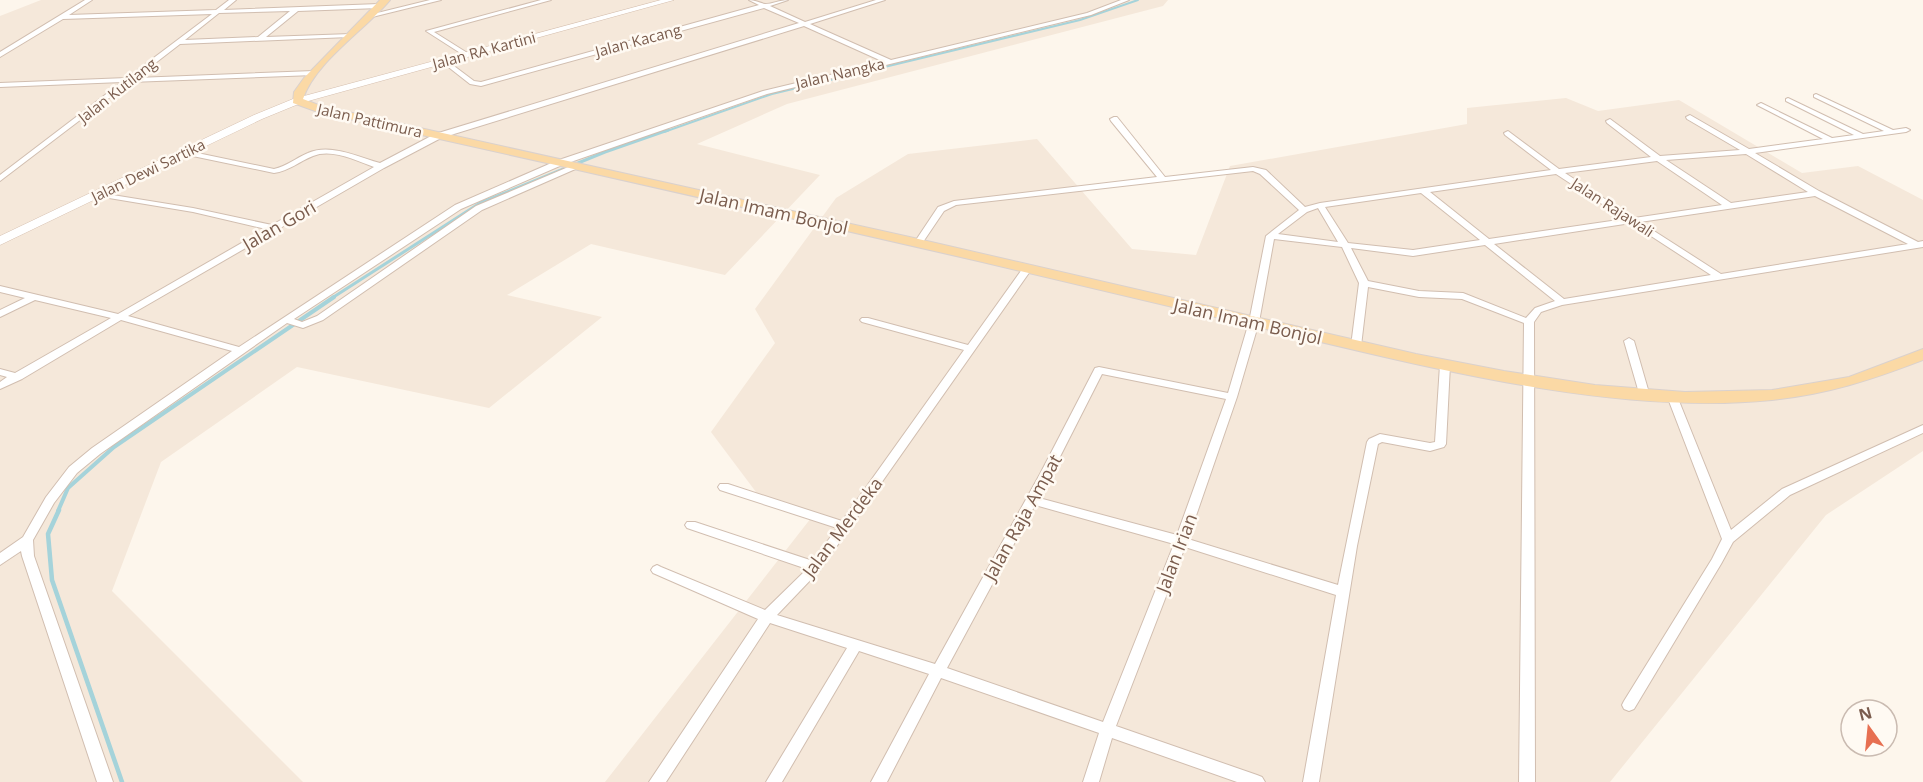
<svg xmlns="http://www.w3.org/2000/svg" width="1923" height="782" font-family="'Open Sans',sans-serif">
	<style>
		.residential { fill: #f5e8da }
		.lines { fill: none; stroke-linecap: round; stroke-linejoin: round }
		.stream-far3 { stroke: #a5d3da; stroke-width: 2 }
		.stream-far2 { stroke: #a5d3da; stroke-width: 3 }
		.stream-far1 { stroke: #a5d3da; stroke-width: 4 }
		.stream { stroke: #a5d3da; stroke-width: 4.5 }
		.street-casing { stroke: #d1beb0; stroke-width: 2 }
		.secondary-casing { stroke: #d6c0b0; stroke-width: 1 }
		.primary-casing { stroke: #dad1cd; stroke-width: 2 }
		.street { fill: #fff; fill-rule: evenodd }
		.secondary { fill: #fff; fill-rule: evenodd }
		.primary { fill: #fbd9a5; fill-rule: evenodd }
		.labels { text-anchor: middle; dominant-baseline: central; stroke-width: 5; stroke-linejoin: round; paint-order: stroke }
		.far-street-label { font-size: 15px; fill: #7a5c4d; stroke: #fffaf3 }
		.street-label { font-size: 18px; fill: #7a5c4d; stroke: #fffaf3 }
	</style>
	<rect width="100%" height="100%" fill="#fdf6ec"/>
	<path class="residential" d="M 41,0 L 1168,0 L 1163,6 L 787,104 L 697,144 L 820,175 L 725,275 L 591,244 L 507,295 L 602,317 L 489,408 L 297,367 L 161,462 L 112,591 L 303,782 L 0,782 L 0,16 Z
		M 1566,98 L 1598,111 L 1679,100 L 1802,173 L 1858,166 L 1923,200 L 1923,451 L 1826,515 L 1610,782 L 605,782 L 811,518 L 759,496 L 711,432 L 775,343 L 755,309 L 836,198 L 908,154 L 1037,139 L 1132,249 L 1196,255 L 1230,166 L 1467,124 L 1467,108 Z"/>
	<g class="lines">
		<path class="stream-far3" d="M 664,132 L 772,94 L 1080,20 L 1138,0"/>
		<path class="stream-far2" d="M 332,298 L 480,203 L 605,152 L 668,130"/>
		<path class="stream-far1" d="M 58,511 L 68,488 L 114,447 L 334,297"/>
		<path class="stream" d="M 59,510 L 48,534 L 52,580 L 122,782"/>
		<defs>
			<path id="street" d="M 85,0 L 92,0 L 69,15 L 216,10 L 229,0 L 236,0 L 224,10 L 379,4 L 382,6 L 379,8 L 298,11 L 266,37 L 351,34 L 352,35 L 349,37 L 180,44 L 136,78 L 314,71 L 317,73 L 314,75 L 130,82 L 0,181 L 0,175 L 122,82 L 0,87 L 0,83 L 127,78 L 212,14 L 63,19 L 0,57 L 0,52 ZM 290,11 L 258,37 L 185,40 L 219,13 Z
				M 430,0 L 441,0 L 368,18 L 365,16 Z
				M 541,0 L 551,0 L 434,32 L 469,54 L 469,56 L 465,56 L 426,31 Z
				M 749,0 C 755,0 760,3 765,4 C 772,4 780,0 788,0 L 770,6 L 805,22 L 876,0 L 885,0 L 810,24 L 891,60 L 1087,13 L 1121,0 L 1129,0 L 1091,15 L 767,94 L 562,165 L 461,209 L 294,319 L 302,322 L 317,316 L 476,206 L 573,165 L 576,165 L 580,167 L 482,210 L 323,320 L 303,328 L 287,323 L 100,454 L 77,473 L 54,503 L 33,540 L 34,556 L 113,782 L 97,782 L 22,556 L 21,551 L 0,565 L 0,553 L 23,537 L 46,497 L 69,467 L 92,448 L 232,351 L 121,320 L 22,379 L 0,389 L 0,382 L 7,377 L 0,375 L 0,369 L 15,373 L 111,318 L 35,300 L 0,317 L 0,310 L 25,298 L 0,292 L 0,286 L 118,314 L 266,229 L 193,212 L 97,196 L 93,194 L 94,192 L 193,208 L 272,225 L 374,167 C 357,161 332,148 313,156 C 300,161 289,171 274,173 L 183,154 L 183,150 L 274,169 C 287,166 296,158 308,153 C 330,143 358,157 380,163 L 435,134 L 799,23 L 764,8 L 481,86 L 470,84 L 442,62 L 442,60 L 446,60 L 474,81 L 481,82 L 759,5 ZM 804,26 L 884,62 L 763,91 L 556,161 L 455,205 L 239,347 L 128,316 L 384,168 L 441,138 Z
				M 1816,94 L 1893,130 L 1906,128 L 1910,130 L 1906,132 L 1755,153 L 1819,191 L 1918,242 L 1923,241 L 1923,247 L 1562,305 L 1541,312 L 1534,322 L 1535,782 L 1519,782 L 1524,323 L 1462,299 L 1419,297 L 1368,287 L 1361,346 L 1356,349 L 1352,348 L 1351,346 L 1359,283 L 1342,247 L 1274,239 L 1259,322 L 1237,397 L 1188,539 L 1338,585 L 1367,442 L 1369,439 L 1380,434 L 1430,443 L 1435,442 L 1440,365 L 1445,362 L 1450,365 L 1446,444 L 1444,447 L 1430,451 L 1382,442 L 1378,444 L 1357,546 L 1319,782 L 1303,782 L 1336,595 L 1185,547 L 1116,726 L 1257,775 L 1262,777 L 1265,782 L 1237,782 L 1112,738 L 1099,782 L 1083,782 L 1099,733 L 941,678 L 887,782 L 871,782 L 929,674 L 859,651 L 782,782 L 766,782 L 847,648 L 770,623 L 666,782 L 649,782 L 758,619 L 653,573 L 651,570 L 653,567 L 657,565 L 661,567 L 765,610 L 807,569 L 687,528 L 685,525 L 687,522 L 695,522 L 813,561 L 837,528 L 720,490 L 718,487 L 720,484 L 728,484 L 842,521 L 964,350 L 862,322 L 860,320 L 862,318 L 868,318 L 968,345 L 1023,268 L 1026,267 L 1031,270 L 820,570 L 777,615 L 935,664 L 1040,474 L 1095,368 L 1099,367 L 1228,393 L 1249,322 L 1266,236 L 1299,210 L 1260,174 L 1253,171 L 956,205 L 944,211 L 921,245 L 915,245 L 914,243 L 938,207 L 954,201 L 1157,177 L 1111,121 L 1110,119 L 1114,117 L 1117,117 L 1165,177 L 1253,167 L 1266,170 L 1305,207 L 1320,203 L 1551,170 L 1505,135 L 1504,133 L 1508,131 L 1559,169 L 1651,157 L 1607,123 L 1606,121 L 1610,119 L 1660,156 L 1740,150 L 1687,119 L 1686,117 L 1690,115 L 1749,149 L 1823,139 L 1759,106 L 1757,105 L 1761,103 L 1832,138 L 1854,135 L 1786,101 L 1786,99 L 1788,98 L 1863,134 L 1884,131 L 1814,97 L 1814,95 ZM 1746,154 L 1808,192 L 1731,203 L 1666,160 ZM 1657,161 L 1722,205 L 1634,218 L 1565,173 ZM 1556,174 L 1625,219 L 1489,239 L 1430,192 ZM 1421,193 L 1480,240 L 1413,250 L 1348,243 L 1325,207 ZM 1815,196 L 1908,244 L 1721,274 L 1640,222 ZM 1318,208 L 1338,242 L 1278,234 L 1307,212 ZM 1631,223 L 1711,275 L 1564,299 L 1494,244 ZM 1485,245 L 1555,301 L 1535,308 L 1526,318 L 1463,293 L 1419,291 L 1368,281 L 1351,248 L 1413,256 ZM 1102,374 L 1226,399 L 1177,535 L 1039,498 ZM 1035,505 L 1174,544 L 1103,722 L 947,668 Z
				M 1629,338 L 1634,341 L 1649,393 L 1648,395 L 1644,396 L 1639,393 L 1624,341 Z
				M 1672,393 L 1677,396 L 1731,530 L 1782,489 L 1923,425 L 1923,433 L 1790,495 L 1733,542 L 1721,564 L 1634,709 L 1629,711 L 1624,709 L 1622,705 L 1624,701 L 1712,559 L 1722,539 L 1667,396 Z"/>
			<path id="secondary" d="M 661,0 L 674,0 L 301,103 L 262,119 L 0,245 L 0,236 L 254,115 L 293,99 Z"/>
			<path id="primary" d="M 380,0 L 390,0 C 365,30 315,62 303,99 L 321,106 L 914,238 L 1416,354 L 1504,371 L 1595,385 L 1685,392 L 1772,390 L 1849,377 L 1923,349 L 1923,360 C 1871,380 1828,394 1772,400 C 1624,415 1452,373 1308,339 C 1198,313 1088,287 978,261 C 759,210 538,161 318,112 L 293,103 L 294,92 L 304,78 Z"/>
		</defs>
		<use href="#street" class="street-casing"/>
		<use href="#secondary" class="secondary-casing"/>
		<use href="#primary" class="primary-casing"/>
		<use href="#street" class="street"/>
		<use href="#secondary" class="secondary"/>
		<use href="#primary" class="primary"/>
	</g>
	<g class="labels">
		<g class="far-street-label">
			<text transform="translate(638 40) rotate(-15)">Jalan Kacang</text>
			<text transform="translate(484 50) rotate(-15)">Jalan RA Kartini</text>
			<text transform="translate(840 73) rotate(-13)">Jalan Nangka</text>
			<text transform="translate(117 90) rotate(-38)">Jalan Kutilang</text>
			<text transform="translate(370 120) rotate(13)">Jalan Pattimura</text>
			<text transform="translate(148 170) rotate(-26)">Jalan Dewi Sartika</text>
			<text transform="translate(1613 207) rotate(33)">Jalan Rajawali</text>
		</g>
		<g class="street-label">
			<text transform="translate(774 211) rotate(13)">Jalan Imam Bonjol</text>
			<text transform="translate(279 225) rotate(-30)">Jalan Gori</text>
			<text transform="translate(1248 321) rotate(13)">Jalan Imam Bonjol</text>
			<text transform="translate(1022 517) rotate(-61)">Jalan Raja Ampat</text>
			<text transform="translate(842 527) rotate(-53)">Jalan Merdeka</text>
			<text transform="translate(1176 553) rotate(-69)">Jalan Irian</text>
		</g>
	</g>
	<g transform="translate(1869 728) rotate(345)"><circle r="28" fill="#fffaf3" stroke="#cabbb1" stroke-width="1.5"/>
	<path d="M0-4.5L10 22L0 15L-10 22Z" fill="#e76f51"/>
	<text y="-9" font-size="16" font-weight="bold" text-anchor="middle" fill="#7a5c4d">N</text>
	</g>
</svg>
